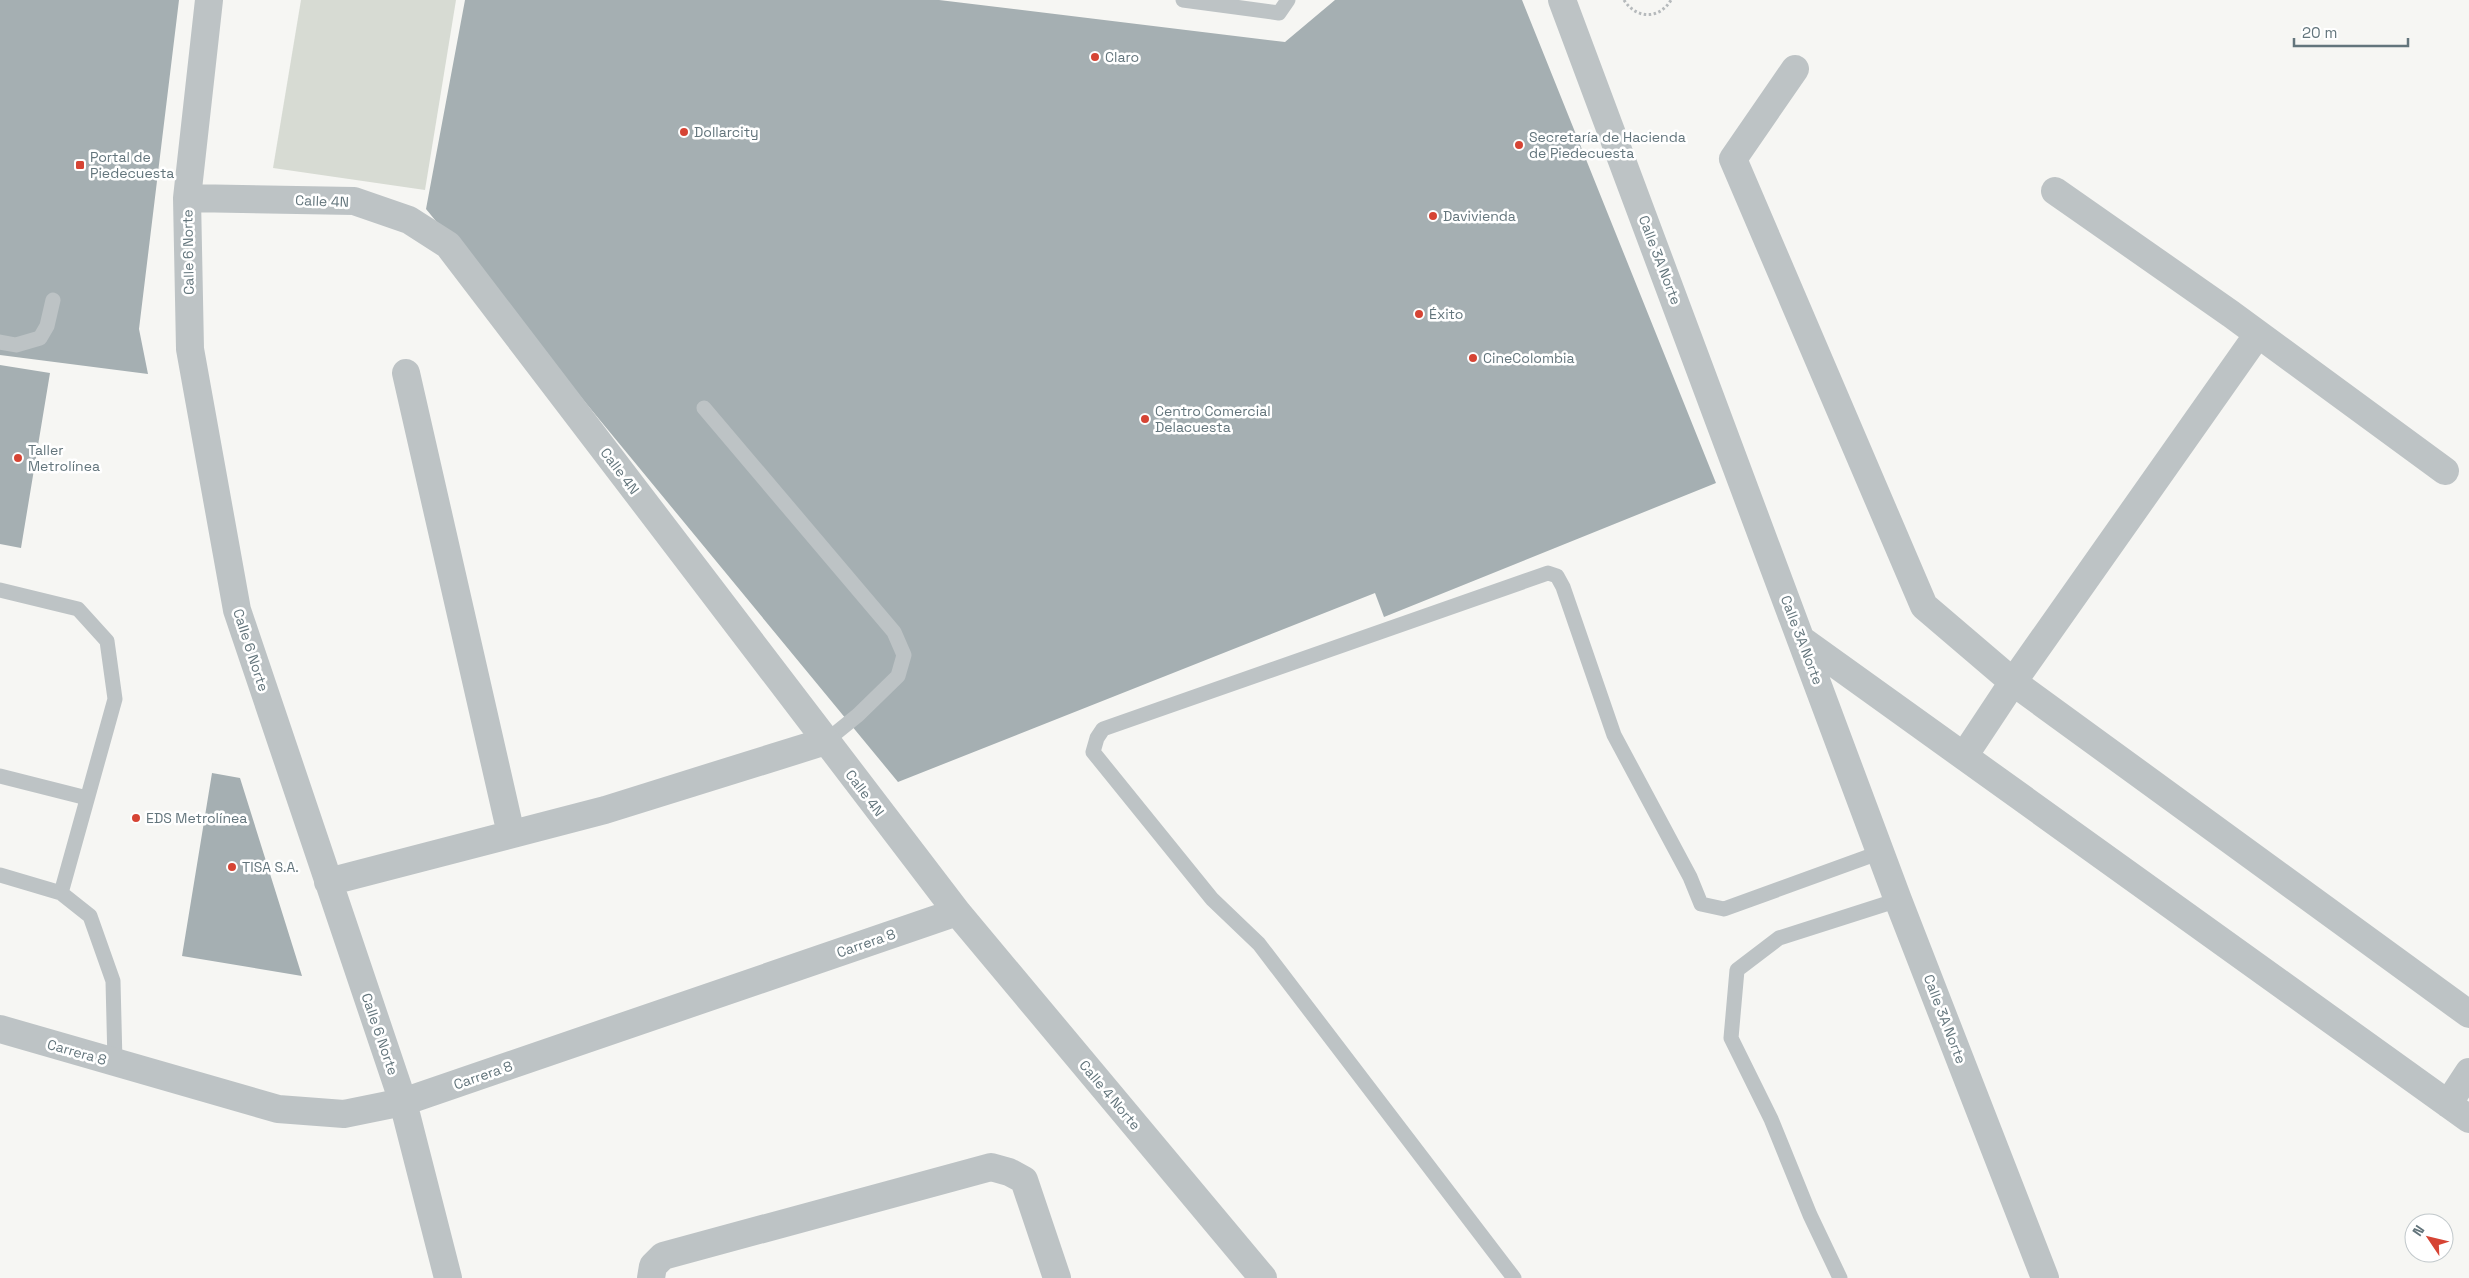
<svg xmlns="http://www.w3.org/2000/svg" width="2469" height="1278" font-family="'Space Grotesk',sans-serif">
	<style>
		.green { fill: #d7dbd3 }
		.building { fill: #a5afb2 }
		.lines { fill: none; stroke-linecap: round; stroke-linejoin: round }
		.path { stroke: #b6babc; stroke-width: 3; stroke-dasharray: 2.5 2.5; stroke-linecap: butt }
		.lane { stroke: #bdc3c5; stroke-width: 15 }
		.street { stroke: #bdc3c5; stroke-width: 28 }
		.poi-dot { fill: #d64434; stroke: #fff; stroke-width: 2 }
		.labels { text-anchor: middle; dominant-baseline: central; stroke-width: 5; stroke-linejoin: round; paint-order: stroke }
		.poi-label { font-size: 14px; fill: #63757c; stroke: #fff; text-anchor: start }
		.street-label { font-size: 14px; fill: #63757c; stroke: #fff }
	</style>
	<rect width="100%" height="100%" fill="#f6f6f3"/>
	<path class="green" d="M 301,0 L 456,0 L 425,190 L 273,168 Z"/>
	<path class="building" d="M 0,0 L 179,0 L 139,329 L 148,374 L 0,355 Z
		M 465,0 L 939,0 L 1285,42 L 1335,0 L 1522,0 L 1716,483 L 1384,617 L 1375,593 L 898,782 L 426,209 Z
		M 0,365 L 50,373 L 21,548 L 0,544 Z
		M 212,773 L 240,778 L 302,976 L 182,956 Z"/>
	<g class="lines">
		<path class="path" d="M 1624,0 C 1636,19 1659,20 1671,0"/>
		<path class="lane" d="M 1183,0 L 1279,13 L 1288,0
			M 0,342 L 16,345 L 40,338 L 47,326 L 53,300
			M 704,408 L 894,632 L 904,655 L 898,676 L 858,715 L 826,741
			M 0,590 L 78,609 L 107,641 L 115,699 L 61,893
			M 0,776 L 87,798
			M 0,875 L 61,893 L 90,916 L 113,981 L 115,1062
			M 1514,1278 L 1259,944 L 1212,899 L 1093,752 L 1097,738 L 1103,729 L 1548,573 L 1557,576 L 1563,587 L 1614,735 L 1690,877 L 1701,904 L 1724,909 L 1881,852
			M 1840,1278 L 1810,1215 L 1771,1119 L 1731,1038 L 1737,970 L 1779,938 L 1898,900"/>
		<path class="street" d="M 209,0 L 187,198 L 190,349 L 237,610 L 403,1102 L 448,1278
			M 1562,0 L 1898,900 L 2045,1278
			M 1795,69 L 1733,159 L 1924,606 L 2013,682 L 2469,1014
			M 2055,191 L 2231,314 L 2445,471
			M 187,198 L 354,201 L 409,220 L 448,245 L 957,912 L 1263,1278
			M 406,373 L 511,834
			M 1802,640 L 2469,1119
			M 1964,756 L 2013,682 L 2258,334
			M 328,882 L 605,810 L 826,741
			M 0,1029 L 278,1109 L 344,1114 L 403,1102 L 957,912
			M 2448,1104 L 2469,1072
			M 651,1278 L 653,1266 L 663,1256 L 991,1167 L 1009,1172 L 1024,1180 L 1057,1278"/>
	</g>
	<g class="poi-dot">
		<circle cx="1095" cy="57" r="5"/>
		<circle cx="684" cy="132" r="5"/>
		<circle cx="1519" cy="145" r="5"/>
		<rect x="75" y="160" width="10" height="10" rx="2.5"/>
		<circle cx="1433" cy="216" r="5"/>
		<circle cx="1419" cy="314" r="5"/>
		<circle cx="1473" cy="358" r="5"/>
		<circle cx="1145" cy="419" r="5"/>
		<circle cx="18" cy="458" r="5"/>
		<circle cx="136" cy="818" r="5"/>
		<circle cx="232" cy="867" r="5"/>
	</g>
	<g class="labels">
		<g class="poi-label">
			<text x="1105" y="57">Claro</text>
			<text x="694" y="132">Dollarcity</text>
			<text x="1529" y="137">Secretaría de Hacienda<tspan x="1529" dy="16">de Piedecuesta</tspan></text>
			<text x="90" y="157">Portal de<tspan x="90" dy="16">Piedecuesta</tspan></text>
			<text x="1443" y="216">Davivienda</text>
			<text x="1429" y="314">Éxito</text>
			<text x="1483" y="358">CineColombia</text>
			<text x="1155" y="411">Centro Comercial<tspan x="1155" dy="16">Delacuesta</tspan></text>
			<text x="28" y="450">Taller<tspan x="28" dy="16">Metrolínea</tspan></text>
			<text x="146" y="818">EDS Metrolínea</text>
			<text x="242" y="867">TISA S.A.</text>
		</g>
		<g class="street-label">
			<text transform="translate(322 201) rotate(2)">Calle 4N</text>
			<text transform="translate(188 252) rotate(-91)">Calle 6 Norte</text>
			<text transform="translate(1660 260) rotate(69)">Calle 3A Norte</text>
			<text transform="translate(620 471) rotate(53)">Calle 4N</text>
			<text transform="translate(1802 640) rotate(69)">Calle 3A Norte</text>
			<text transform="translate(251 650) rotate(72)">Calle 6 Norte</text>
			<text transform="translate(865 793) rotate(53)">Calle 4N</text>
			<text transform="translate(866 943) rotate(-19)">Carrera 8</text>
			<text transform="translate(1945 1019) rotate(69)">Calle 3A Norte</text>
			<text transform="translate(380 1034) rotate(71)">Calle 6 Norte</text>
			<text transform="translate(77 1052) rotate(16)">Carrera 8</text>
			<text transform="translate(483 1075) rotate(-19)">Carrera 8</text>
			<text transform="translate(1110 1095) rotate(50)">Calle 4 Norte</text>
		</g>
	</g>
	<g transform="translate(2429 1238) rotate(305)"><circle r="24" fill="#ffffff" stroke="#c1c8cb"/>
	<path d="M0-4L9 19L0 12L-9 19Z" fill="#d64434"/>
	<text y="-8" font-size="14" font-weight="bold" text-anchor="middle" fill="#63757c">N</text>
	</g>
	<path d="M2294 38v8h114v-8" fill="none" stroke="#63757c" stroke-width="2.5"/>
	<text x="2302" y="38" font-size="15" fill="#63757c" stroke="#ffffff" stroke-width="4" paint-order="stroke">20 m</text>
</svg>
